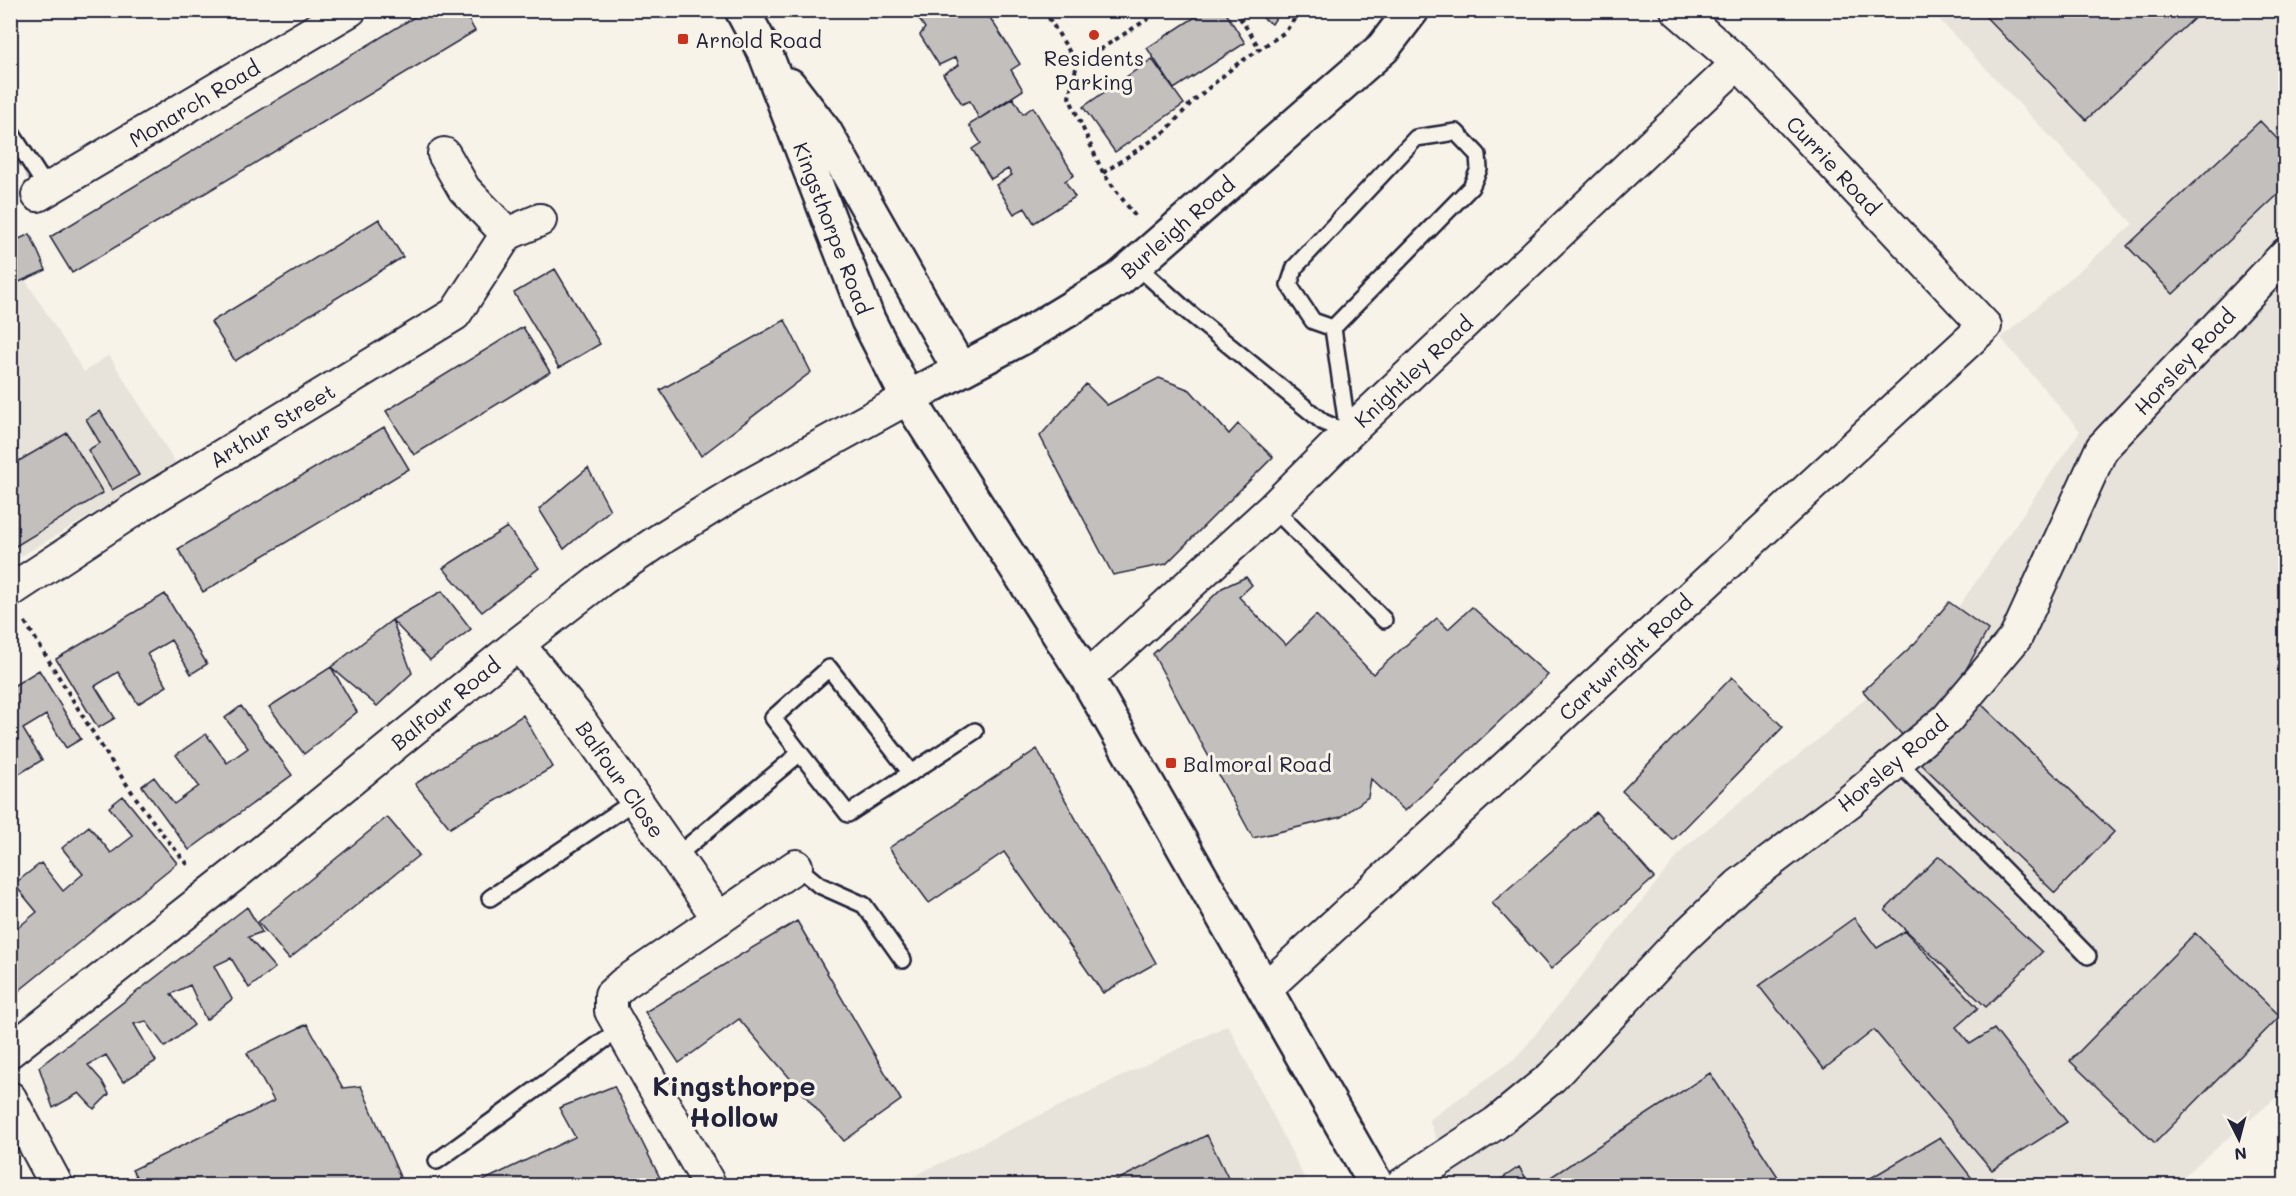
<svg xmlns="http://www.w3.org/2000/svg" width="2296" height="1196" font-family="Mali,sans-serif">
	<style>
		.built { fill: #e7e3db }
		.building { fill: #c2bfbd; stroke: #22223b; stroke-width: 1.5 }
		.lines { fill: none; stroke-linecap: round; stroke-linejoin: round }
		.service-casing { stroke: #22223b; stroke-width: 20 }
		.minor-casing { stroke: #22223b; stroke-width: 36 }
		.primary-casing { stroke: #22223b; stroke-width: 38 }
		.trunk-casing { stroke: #22223b; stroke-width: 38 }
		.path { stroke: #22223b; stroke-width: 4; stroke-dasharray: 4.5 4.5; stroke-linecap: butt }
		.service { stroke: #f7f3e8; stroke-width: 15 }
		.minor { stroke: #f7f3e8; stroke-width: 32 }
		.primary { stroke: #f7f3e8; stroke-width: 33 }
		.trunk { stroke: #f7f3e8; stroke-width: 33 }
		.poi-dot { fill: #c8321e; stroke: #f7f3e8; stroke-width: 2 }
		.labels { text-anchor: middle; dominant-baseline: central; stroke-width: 6; stroke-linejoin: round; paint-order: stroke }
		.poi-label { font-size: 21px; fill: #22223b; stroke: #f7f3e8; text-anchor: start }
		.street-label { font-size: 21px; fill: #22223b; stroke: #f7f3e8 }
		.district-label { font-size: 27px; font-weight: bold; fill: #22223b; stroke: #f7f3e8 }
	</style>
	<rect width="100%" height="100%" fill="#f7f3e8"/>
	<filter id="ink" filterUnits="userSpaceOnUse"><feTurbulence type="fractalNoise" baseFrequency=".0167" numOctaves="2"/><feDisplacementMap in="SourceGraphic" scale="12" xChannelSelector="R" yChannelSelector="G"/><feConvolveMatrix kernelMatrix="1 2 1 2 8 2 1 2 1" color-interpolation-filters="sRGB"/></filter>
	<g filter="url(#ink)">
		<path class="built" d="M 1931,11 L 2285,11 L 2285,1090 L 2172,1186 L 1455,1185 L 1429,1120 L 1518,1056 L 1685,847 L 1820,738 L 1941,632 L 2080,431 L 2001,338 L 2133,224 Z
			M 10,256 L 84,372 L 109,355 L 177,465 L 11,562 Z
			M 1228,1025 L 1308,1185 L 893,1186 Z"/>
		<path class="building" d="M 426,10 L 463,10 L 475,31 L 72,273 L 50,237 Z
			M 915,10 L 985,10 L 1020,64 L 1011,70 L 1023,90 L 979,119 L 970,101 L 962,104 L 943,74 L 959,65 L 956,57 L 939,65 L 920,35 L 925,28 L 914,12 Z
			M 1206,10 L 1224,10 L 1245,43 L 1174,89 L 1147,48 Z
			M 1251,10 L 1281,10 L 1272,24 Z
			M 1979,10 L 2203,10 L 2086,120 Z
			M 1152,59 L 1184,104 L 1115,152 L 1083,107 Z
			M 1013,98 L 1023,114 L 1033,107 L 1074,175 L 1065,181 L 1075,197 L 1034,223 L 1025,208 L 1014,214 L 996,185 L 1012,175 L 1008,169 L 991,179 L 972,149 L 981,143 L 969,125 Z
			M 2260,121 L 2286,148 L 2286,187 L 2173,294 L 2127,246 Z
			M 379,219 L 403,257 L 235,361 L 211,322 Z
			M 30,234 L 46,270 L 10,286 L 10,243 Z
			M 555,269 L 600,344 L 559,368 L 514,293 Z
			M 785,320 L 811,372 L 701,456 L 660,390 Z
			M 523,327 L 550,372 L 414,455 L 386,411 Z
			M 1159,378 L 1190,390 L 1229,434 L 1238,424 L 1273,457 L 1166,564 L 1113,575 L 1040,436 L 1086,384 L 1107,405 Z
			M 100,411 L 139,475 L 112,490 L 88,450 L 100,443 L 86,419 Z
			M 384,427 L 409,469 L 203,592 L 178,549 Z
			M 67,433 L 103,493 L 11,549 L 10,466 Z
			M 588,468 L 610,510 L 564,549 L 539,509 Z
			M 507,527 L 539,568 L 482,612 L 443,568 Z
			M 1246,577 L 1252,585 L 1239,597 L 1286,645 L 1316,615 L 1373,674 L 1437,618 L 1448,629 L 1472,607 L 1548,675 L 1405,811 L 1371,779 L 1368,797 L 1341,817 L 1253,838 L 1153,654 L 1222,588 Z
			M 442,591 L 471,629 L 430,660 L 392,620 Z
			M 165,594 L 207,664 L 191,674 L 171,640 L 147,654 L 167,686 L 138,704 L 118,672 L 95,686 L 115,718 L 98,728 L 56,659 Z
			M 1949,602 L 1988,630 L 1955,689 L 1904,737 L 1863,691 L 1916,642 Z
			M 392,620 L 412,673 L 377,706 L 331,667 Z
			M 331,667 L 357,712 L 304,754 L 269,707 Z
			M 39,670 L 81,739 L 66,748 L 46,715 L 23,729 L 42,760 L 14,777 L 10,772 L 10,688 Z
			M 1732,677 L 1783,727 L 1673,840 L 1622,791 Z
			M 1977,700 L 2114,832 L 2055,893 L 1918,761 Z
			M 241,706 L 292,775 L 189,850 L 142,786 L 154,777 L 174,804 L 199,786 L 176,755 L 206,734 L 227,763 L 248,748 L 225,718 Z
			M 523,715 L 553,767 L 450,828 L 415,784 Z
			M 1037,749 L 1156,963 L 1103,993 L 1004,852 L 929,903 L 889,848 Z
			M 123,796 L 177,863 L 10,998 L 10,924 L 15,930 L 37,912 L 14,884 L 41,863 L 63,891 L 83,874 L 62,848 L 89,826 L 111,853 L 133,836 L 109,807 Z
			M 1596,812 L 1654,878 L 1551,969 L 1492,903 Z
			M 387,817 L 419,855 L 289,959 L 258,922 Z
			M 1939,856 L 2042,952 L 1986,1007 L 1885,910 Z
			M 247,907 L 262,932 L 248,937 L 275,968 L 249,988 L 231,958 L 214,966 L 232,999 L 206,1020 L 190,985 L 171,994 L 194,1025 L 165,1047 L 146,1021 L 134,1024 L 156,1061 L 123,1082 L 106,1055 L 88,1065 L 102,1081 L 109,1094 L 94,1109 L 79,1093 L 53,1108 L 39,1067 Z
			M 1854,918 L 1877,948 L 1905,931 L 1978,1008 L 1956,1027 L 1970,1044 L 1994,1029 L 2067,1122 L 1992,1170 L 1874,1030 L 1824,1069 L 1759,986 Z
			M 797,921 L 901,1100 L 844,1141 L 739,1019 L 679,1063 L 645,1012 Z
			M 2195,933 L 2280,1016 L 2155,1143 L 2070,1061 Z
			M 307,1024 L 343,1088 L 361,1086 L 400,1177 L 385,1186 L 142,1186 L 132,1170 L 274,1101 L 247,1053 Z
			M 1710,1073 L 1784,1186 L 1537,1186 Z
			M 614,1086 L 661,1180 L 649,1186 L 472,1186 L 575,1137 L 559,1108 Z
			M 1207,1135 L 1232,1186 L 1105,1186 Z
			M 1940,1137 L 1978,1186 L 1874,1186 L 1869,1179 Z
			M 1519,1167 L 1531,1186 L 1491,1186 Z"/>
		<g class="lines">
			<defs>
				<path id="service" d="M 10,131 L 48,190
					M 1135,264 L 1188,312 L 1323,422 L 1348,433
					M 1333,328 L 1471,187 L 1479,169 L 1478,155 L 1456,132 L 1416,138 L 1295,267 L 1289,285 L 1313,321 L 1333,328 L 1348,433
					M 1273,508 L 1384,620
					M 800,753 L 773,718 L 829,668 L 911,773
					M 1897,761 L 2088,956
					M 675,857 L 800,753 L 848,814 L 975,731
					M 796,866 L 819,885 L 864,905 L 903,960
					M 490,898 L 636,800
					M 437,1161 L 621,1028"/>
				<path id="minor" d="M 444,154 L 464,189 L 507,234 L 540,220
					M 38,195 L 350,10
					M 10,591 L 141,505 L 455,314 L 507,234
					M 518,644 L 576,715 L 719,919
					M 1087,678 L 1273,508 L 1348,433 L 1738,63
					M 1265,989 L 1985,326 L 1738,63 L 1677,10
					M 10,1051 L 235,874 L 518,644 L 602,579 L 664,537 L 735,493 L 908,398
					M 10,1098 L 57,1186
					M 705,1186 L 709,1184 L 611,1011 L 611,995 L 623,984 L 796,866
					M 1400,1186 L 1496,1123 L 1552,1077 L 1680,941 L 1739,885 L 1849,802 L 1947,719 L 2016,637 L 2102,448 L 2286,254"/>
				<path id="primary" d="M 908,398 L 1023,337 L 1119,279 L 1383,48 L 1412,10"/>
				<path id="trunk" d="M 742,10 L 766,55 L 868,320 L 908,398 L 1087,678 L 1377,1186
					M 789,85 L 825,132 L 960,370"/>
			</defs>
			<use href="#service" class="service-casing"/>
			<use href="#minor" class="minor-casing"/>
			<use href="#primary" class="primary-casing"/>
			<use href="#trunk" class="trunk-casing"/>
			<path class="path" d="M 1044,10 L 1077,64
				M 1235,10 L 1260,49
				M 1103,173 L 1166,131 L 1192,102 L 1236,65 L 1285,32 L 1301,10
				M 1135,216 L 1103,173 L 1069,97 L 1077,64 L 1162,10
				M 25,622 C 77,705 125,793 190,867"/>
			<use href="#service" class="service"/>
			<use href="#minor" class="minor"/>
			<use href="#primary" class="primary"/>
			<use href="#trunk" class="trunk"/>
		</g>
	</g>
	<g class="poi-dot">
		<circle cx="1094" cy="35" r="6"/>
		<rect x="677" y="33" width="12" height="12" rx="3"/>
		<rect x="1165" y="757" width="12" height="12" rx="3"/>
	</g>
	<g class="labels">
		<g class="poi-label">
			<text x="695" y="39">Arnold Road</text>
			<text x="1094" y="57" text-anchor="middle">Residents<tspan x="1094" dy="24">Parking</tspan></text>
			<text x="1183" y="763">Balmoral Road</text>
		</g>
		<g class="street-label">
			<text transform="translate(194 103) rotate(-31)">Monarch Road</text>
			<text transform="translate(1834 165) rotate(47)">Currie Road</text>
			<text transform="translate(1177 227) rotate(-41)">Burleigh Road</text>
			<text transform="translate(833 228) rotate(69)">Kingsthorpe Road</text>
			<text transform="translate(2184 361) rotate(-47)">Horsley Road</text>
			<text transform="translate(1413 371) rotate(-43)">Knightley Road</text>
			<text transform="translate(272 425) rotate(-31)">Arthur Street</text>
			<text transform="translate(1625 657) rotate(-43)">Cartwright Road</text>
			<text transform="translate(445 703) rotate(-39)">Balfour Road</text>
			<text transform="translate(1892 763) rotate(-40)">Horsley Road</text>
			<text transform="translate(621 779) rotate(55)">Balfour Close</text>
		</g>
		<g class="district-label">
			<text x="734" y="1085">Kingsthorpe<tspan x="734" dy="31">Hollow</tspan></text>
		</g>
	</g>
	<rect width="2296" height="1196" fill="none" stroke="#f7f3e8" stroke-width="36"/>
	<rect x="18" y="18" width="2260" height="1160" fill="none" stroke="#22223b" stroke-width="2" filter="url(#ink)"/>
	<g transform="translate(2239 1139) rotate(174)" stroke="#f7f3e8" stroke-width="4.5" paint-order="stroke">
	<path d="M0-4.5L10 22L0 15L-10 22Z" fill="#22223b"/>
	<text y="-9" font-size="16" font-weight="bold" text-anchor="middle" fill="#22223b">N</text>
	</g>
</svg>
